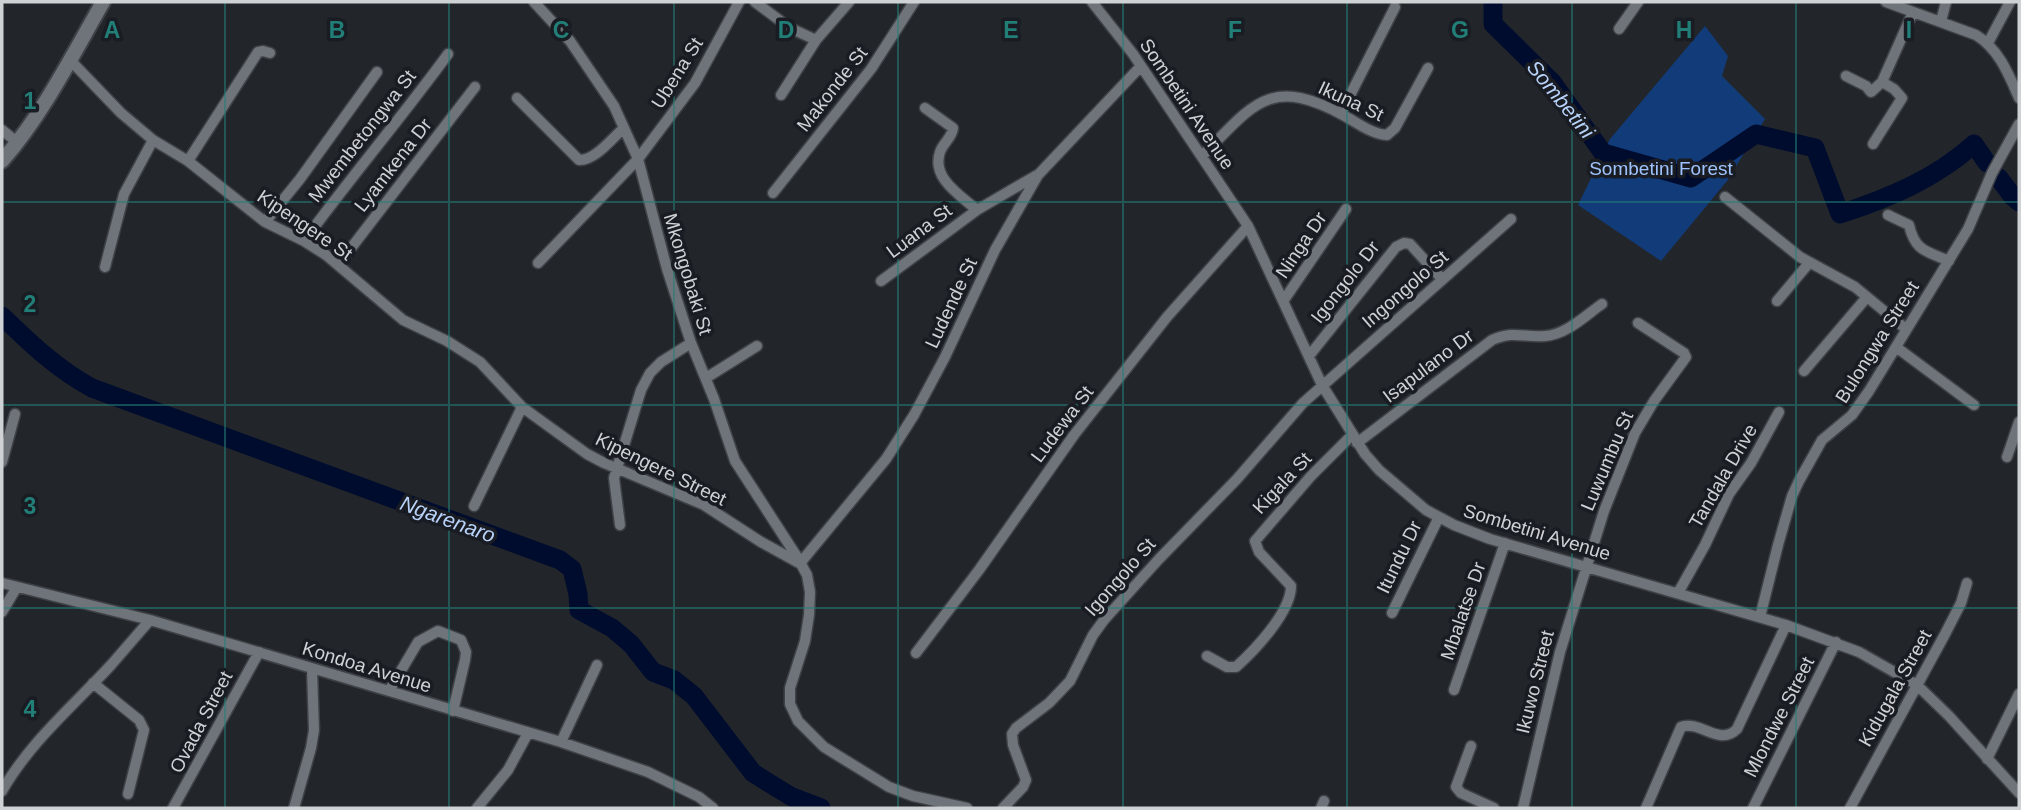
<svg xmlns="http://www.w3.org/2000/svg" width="2021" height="810" font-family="Arial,sans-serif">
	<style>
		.green { fill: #113b79 }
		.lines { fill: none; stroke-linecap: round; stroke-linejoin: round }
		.river { stroke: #000c2e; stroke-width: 19 }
		.street-casing { stroke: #3e4246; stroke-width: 13 }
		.secondary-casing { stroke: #3e4246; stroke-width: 18 }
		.street { stroke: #6f737a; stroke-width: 10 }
		.secondary { stroke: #6f737a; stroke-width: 14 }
		.grid { fill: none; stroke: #227f78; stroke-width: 2; stroke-opacity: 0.55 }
		.labels { text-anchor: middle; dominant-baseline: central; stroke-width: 7; stroke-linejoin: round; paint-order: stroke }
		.street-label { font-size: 19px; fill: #cfd2d5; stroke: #191c22 }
		.park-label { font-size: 19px; fill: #9ec3fd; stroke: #191c22 }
		.water-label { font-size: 21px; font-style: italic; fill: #b8d2f9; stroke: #191c22 }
		.grid-label { font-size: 23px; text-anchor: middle; font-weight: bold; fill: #227f78; stroke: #191c22; stroke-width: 7; stroke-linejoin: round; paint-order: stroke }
	</style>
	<rect width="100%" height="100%" fill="#22262b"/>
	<path class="green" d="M 1705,26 L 1728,56 L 1722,76 L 1765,119 L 1727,181 L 1661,261 L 1578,205 L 1610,139 Z"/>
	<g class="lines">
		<path class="river" d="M 1493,2 L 1493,24 L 1552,82 L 1603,153 L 1691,178 L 1756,134 L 1815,148 L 1840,214 C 1889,198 1935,179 1974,144 L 1987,163
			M 1999,178 L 2013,197 L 2019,202
			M 2,316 C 30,343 57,369 92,388 L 560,560 L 572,569 L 578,594 L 579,610 L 612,628 L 631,644 L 653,672 L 674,680 L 694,696 L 753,773 L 792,797 L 821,808"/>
		<defs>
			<path id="street" d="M 534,2 L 570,41 L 614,106 L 638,159 L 667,269 L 691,343 L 714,399 L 735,461 L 801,563
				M 755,2 L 790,28 L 816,40 L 849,2
				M 1092,2 L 1133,54 L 1248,226 L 1322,385 L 1365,454 L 1379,470 L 1426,510 L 1454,525 L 1490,539 L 1786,625 L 1859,652 L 1917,685 L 1949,716 L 2019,793
				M 1886,2 L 1976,35 C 1999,49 2009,75 2019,98
				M 1941,21 L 1946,2
				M 1619,29 L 1638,2
				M 1988,43 L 2010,2
				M 70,60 L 121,113 L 153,140 L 188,161 L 265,222 L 304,241 L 326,255 L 403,320 L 447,341 L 480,362 L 522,407 L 587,454 L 604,463 L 704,505 L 761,542 L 801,564 L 807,575 L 810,592 L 809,615 L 805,641 L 790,688 L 790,704 L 798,721 L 824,747 L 889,787 L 913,796 L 967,808
				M 1846,76 L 1866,86 L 1871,92 L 1882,82 L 1913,12
				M 781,95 L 816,40
				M 517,98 L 579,160 C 595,161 612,138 624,128
				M 925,108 L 953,128 C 952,138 943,143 940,152 C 931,178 960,195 977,210
				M 1341,113 L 1395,7
				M 2,130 L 18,143
				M 1873,144 L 1902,98 L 1894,89 L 1882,82
				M 1202,156 C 1253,105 1269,75 1343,115 C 1356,122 1371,134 1387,135 L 1395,128 L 1428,68
				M 188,161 L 258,52 L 263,51 L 270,53
				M 773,193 L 871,69 L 914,2
				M 1725,197 L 1800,257 L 1855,287 L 1906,329
				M 1888,215 L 1909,225 C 1915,251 1926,251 1949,261
				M 265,222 L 300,179 L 377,72
				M 304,241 C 351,177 402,117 448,54
				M 538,263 L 638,159 L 695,83 L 739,2
				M 338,265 L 475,87
				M 105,267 L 124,194 L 153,140
				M 881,281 L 977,210 L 1037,175
				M 1284,300 L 1346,209
				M 1777,301 L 1809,263
				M 1896,347 L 1974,405
				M 1309,356 L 1396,247 L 1404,243 L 1410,244 L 1442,279
				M 1804,371 L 1867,297
				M 706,378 L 757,346
				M 1357,443 L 1492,340 C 1515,330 1523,338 1545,336 C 1566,335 1586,315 1602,304
				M 2007,457 L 2019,422
				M 2,462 L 15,414
				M 474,506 L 522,407
				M 620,525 L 614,478 L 641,390 L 650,373 L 661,362 L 691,343
				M 801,562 L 886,459 L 914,415 L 945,357 L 995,250 L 1038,175 L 1141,66
				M 2,583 L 150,620 L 561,742 L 648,772 L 699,797 L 713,808
				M 1678,593 L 1705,545 L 1729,494 L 1751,463 L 1779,412
				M 2,612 L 17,587
				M 1392,613 L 1439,517
				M 1760,617 L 1778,545 L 1792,496 L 1799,481 L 1822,440 L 1852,415 L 1869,391 L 1968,229 L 1992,173 L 2019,124
				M 916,653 L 979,570 L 1074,435 L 1167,317 L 1248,226
				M 1207,656 L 1227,667 L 1236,667 C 1255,650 1291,612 1291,586 L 1259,552 L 1255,541 L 1311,476 L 1352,435
				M 93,683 L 139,720 L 144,730 L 128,794
				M 1454,690 L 1505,543
				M 389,691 L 418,642 L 438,631 L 461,640 L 466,652 L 465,660 L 453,711
				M 561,742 L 597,665
				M 1471,746 L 1456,787 L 1461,793 L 1494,808
				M 1987,759 L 2019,694
				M 2,791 C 30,742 73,706 111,665 C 124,650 137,635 150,620
				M 173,808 L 259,652
				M 294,808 L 311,748 L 314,730 L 312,670
				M 477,808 L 508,770 L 528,733
				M 1003,808 L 1023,787 L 1026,780 L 1013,745 L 1012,734 L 1016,728 L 1049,703 L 1070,681 L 1093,635 L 1104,620 L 1159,559 L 1237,479 L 1303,403 L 1511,219
				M 1321,808 L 1324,801
				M 1523,808 L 1560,652 L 1604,511 L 1635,433 L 1654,401 L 1686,357 L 1684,353 L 1638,323
				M 1646,808 L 1681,727 C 1701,720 1719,747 1737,729 L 1786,625
				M 1753,808 L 1836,642
				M 1850,808 L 1944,636 L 1961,603 L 1967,583"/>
			<path id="secondary" d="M 2,161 C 43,114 72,56 103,2"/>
		</defs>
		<use href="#street" class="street-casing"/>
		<use href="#secondary" class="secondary-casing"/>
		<use href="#street" class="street"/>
		<use href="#secondary" class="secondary"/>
	</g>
	<path class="grid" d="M 225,2 L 225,808M 449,2 L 449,808M 674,2 L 674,808M 898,2 L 898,808M 1123,2 L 1123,808M 1347,2 L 1347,808M 1572,2 L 1572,808M 1796,2 L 1796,808M 2,202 L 2019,202M 2,405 L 2019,405M 2,608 L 2019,608"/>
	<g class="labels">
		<g class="street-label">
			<text transform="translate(677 73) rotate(-58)">Ubena St</text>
			<text transform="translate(832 89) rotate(-52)">Makonde St</text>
			<text transform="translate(1351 101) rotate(25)">Ikuna St</text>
			<text transform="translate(1187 104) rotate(56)">Sombetini Avenue</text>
			<text transform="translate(362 136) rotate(-52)">Mwembetongwa St</text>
			<text transform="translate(393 165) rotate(-52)">Lyamkena Dr</text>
			<text transform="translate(305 225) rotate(34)">Kipengere St</text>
			<text transform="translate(919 231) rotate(-37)">Luana St</text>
			<text transform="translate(1301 245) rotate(-56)">Ninga Dr</text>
			<text transform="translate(688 274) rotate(73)">Mkongobaki St</text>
			<text transform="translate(1345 282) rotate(-52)">Igongolo Dr</text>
			<text transform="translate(1405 289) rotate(-41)">Ingongolo St</text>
			<text transform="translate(951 303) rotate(-65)">Ludende St</text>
			<text transform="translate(1877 342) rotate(-58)">Bulongwa Street</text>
			<text transform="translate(1428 366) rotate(-37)">Isapulano Dr</text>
			<text transform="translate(1062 424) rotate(-53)">Ludewa St</text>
			<text transform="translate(1607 461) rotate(-67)">Luwumbu St</text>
			<text transform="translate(661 469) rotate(26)">Kipengere Street</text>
			<text transform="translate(1723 476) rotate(-60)">Tandala Drive</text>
			<text transform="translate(1282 483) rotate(-47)">Kigala St</text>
			<text transform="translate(1537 532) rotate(17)">Sombetini Avenue</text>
			<text transform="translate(1399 557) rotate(-64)">Itundu Dr</text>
			<text transform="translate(1120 577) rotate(-49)">Igongolo St</text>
			<text transform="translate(1463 611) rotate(-71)">Mbalatse Dr</text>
			<text transform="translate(367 667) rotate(17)">Kondoa Avenue</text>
			<text transform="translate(1535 682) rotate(-76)">Ikuwo Street</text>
			<text transform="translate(1895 688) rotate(-61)">Kidugala Street</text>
			<text transform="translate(1779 717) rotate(-63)">Mlondwe Street</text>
			<text transform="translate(201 722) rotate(-62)">Ovada Street</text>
		</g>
		<g class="park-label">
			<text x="1661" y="168">Sombetini Forest</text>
		</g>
		<g class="water-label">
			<text transform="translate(1561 99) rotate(51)">Sombetini</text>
			<text transform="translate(448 519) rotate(20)">Ngarenaro</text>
		</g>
	</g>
	<g class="grid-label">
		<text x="112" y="38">A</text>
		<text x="337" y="38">B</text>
		<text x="561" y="38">C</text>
		<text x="786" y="38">D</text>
		<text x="1011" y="38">E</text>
		<text x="1235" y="38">F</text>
		<text x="1460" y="38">G</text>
		<text x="1684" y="38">H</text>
		<text x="1909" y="38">I</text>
		<text x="30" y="109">1</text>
		<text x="30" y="312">2</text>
		<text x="30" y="514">3</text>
		<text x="30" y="717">4</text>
	</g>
	<rect width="2021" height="810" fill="none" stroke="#cfd2d5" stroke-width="7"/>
</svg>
